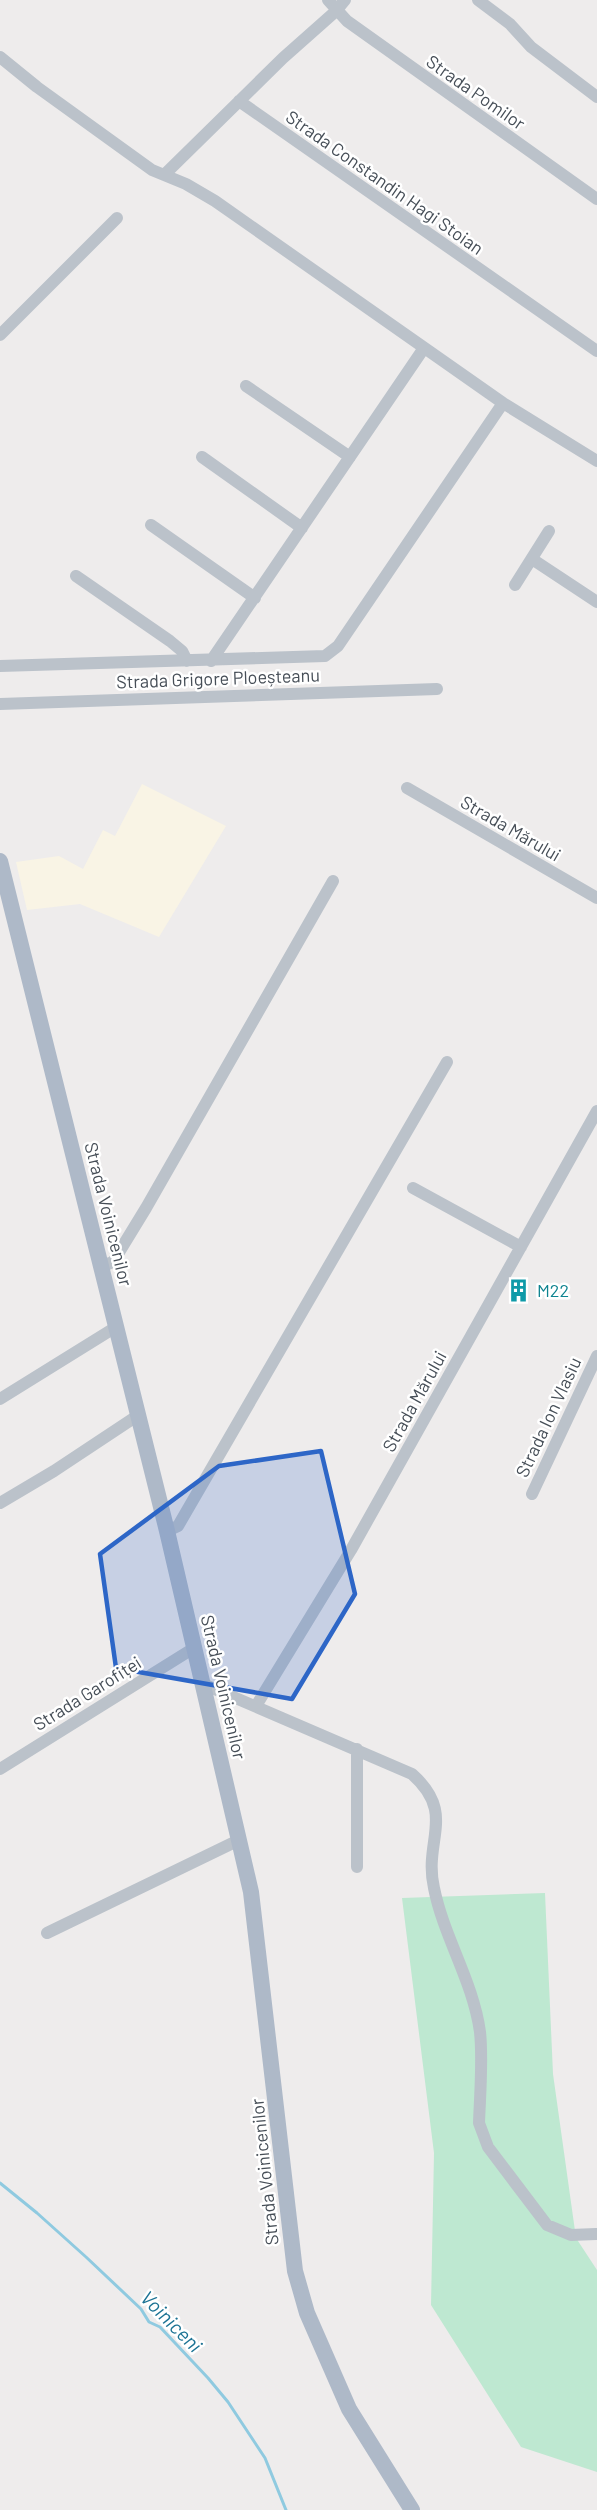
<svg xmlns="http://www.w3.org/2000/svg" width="597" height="2510" font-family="Barlow,sans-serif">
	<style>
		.commercial { fill: #f9f4e5 }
		.green { fill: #bee8d1 }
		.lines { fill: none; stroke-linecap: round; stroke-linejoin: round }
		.stream { stroke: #8fcae0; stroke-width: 3 }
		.minor { stroke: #bbc2ca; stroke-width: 12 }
		.major { stroke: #aeb9c8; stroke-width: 16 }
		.marked { fill: #2d66c7; fill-opacity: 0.2; stroke: #2d66c7; stroke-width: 4.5; stroke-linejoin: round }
		.labels { text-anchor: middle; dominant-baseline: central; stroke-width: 5; stroke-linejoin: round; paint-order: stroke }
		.street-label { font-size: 18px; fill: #464e57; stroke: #fff }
		.culture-label { font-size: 18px; fill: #0d838f; stroke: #fff; text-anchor: start }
		.water-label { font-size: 20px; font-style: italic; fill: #1c7394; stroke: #fff }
	</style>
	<rect width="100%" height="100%" fill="#eeecec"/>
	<path class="commercial" d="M 142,784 L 226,826 L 159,937 L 80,904 L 27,910 L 16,862 L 59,856 L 83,869 L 103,830 L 115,836 Z"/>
	<path class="green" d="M 545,1893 L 553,2074 L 576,2238 L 597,2270 L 597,2472 L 521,2447 L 431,2305 L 434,2153 L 402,1898 Z"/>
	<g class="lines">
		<path class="stream" d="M 0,2183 L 37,2213 L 86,2257 L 141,2309 L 149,2322 L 160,2327 L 208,2378 L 228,2402 L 265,2458 L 286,2510"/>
		<path class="minor" d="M 328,0 L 347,21 L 597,199
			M 478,0 L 510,24 L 531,47 L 597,97
			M 0,57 L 37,87 L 152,170 L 186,184 L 215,201 L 503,403 L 338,646 L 325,656 L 0,666
			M 239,101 L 597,351
			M 164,175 L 283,58 L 336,11 L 345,0
			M 0,335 L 117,218
			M 246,386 L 350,457
			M 503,403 L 597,461
			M 202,457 L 302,528
			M 151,525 L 255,598
			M 532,559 L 597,602
			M 76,576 L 170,641 L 182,651 L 187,661
			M 515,585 L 549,531
			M 211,661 L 424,348
			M 0,704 L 437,689
			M 407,788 L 597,898
			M 413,1188 L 521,1247
			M 102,1266 L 113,1262 L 146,1208 L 333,881
			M 0,1399 L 116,1327
			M 532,1494 L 597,1356
			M 0,1503 L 54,1471 L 137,1416
			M 167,1531 L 178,1526 L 447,1062
			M 203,1684 L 412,1774 C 457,1814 423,1840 434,1888 C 444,1938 473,1981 480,2032 C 483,2059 480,2095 479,2123 L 488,2147 L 547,2225 L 571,2235 L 596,2234
			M 256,1706 L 351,1550 L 597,1111
			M 0,1769 L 194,1648
			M 357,1867 L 357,1749
			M 47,1933 L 239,1840"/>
		<path class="major" d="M 0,861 L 167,1531 L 251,1892 L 295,2271 L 307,2313 L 349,2409 L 412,2510"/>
	</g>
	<path class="marked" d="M 321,1451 L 355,1594 L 292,1699 L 116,1668 L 100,1554 L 219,1466 Z"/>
	<defs>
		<symbol id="building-bare" viewBox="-9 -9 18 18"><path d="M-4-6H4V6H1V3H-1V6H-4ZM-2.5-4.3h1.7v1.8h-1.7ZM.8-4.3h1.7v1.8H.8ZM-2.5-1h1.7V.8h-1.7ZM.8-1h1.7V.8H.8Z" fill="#0f9aa8" stroke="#fff" stroke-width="2.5" paint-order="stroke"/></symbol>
	</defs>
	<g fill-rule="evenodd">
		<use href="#building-bare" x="502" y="1274" width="33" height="33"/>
	</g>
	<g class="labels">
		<g class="street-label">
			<text transform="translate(476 92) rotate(35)">Strada Pomilor</text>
			<text transform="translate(385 182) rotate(35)">Strada Constandin Hagi Stoian</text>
			<text transform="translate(218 678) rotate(-2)">Strada Grigore Ploeșteanu</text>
			<text transform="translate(511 828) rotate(30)">Strada Mărului</text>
			<text transform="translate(109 1214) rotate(76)">Strada Voinicenilor</text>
			<text transform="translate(414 1401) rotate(-61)">Strada Mărului</text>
			<text transform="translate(548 1417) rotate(-65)">Strada Ion Vlasiu</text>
			<text transform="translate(224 1687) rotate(77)">Strada Voinicenilor</text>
			<text transform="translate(87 1693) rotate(-32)">Strada Garofiței</text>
			<text transform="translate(264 2172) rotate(-96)">Strada Voinicenilor</text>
		</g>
		<g class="culture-label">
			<text x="537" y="1290">M22</text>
		</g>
		<g class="water-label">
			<text transform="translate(172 2321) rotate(45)">Voiniceni</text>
		</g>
	</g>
</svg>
